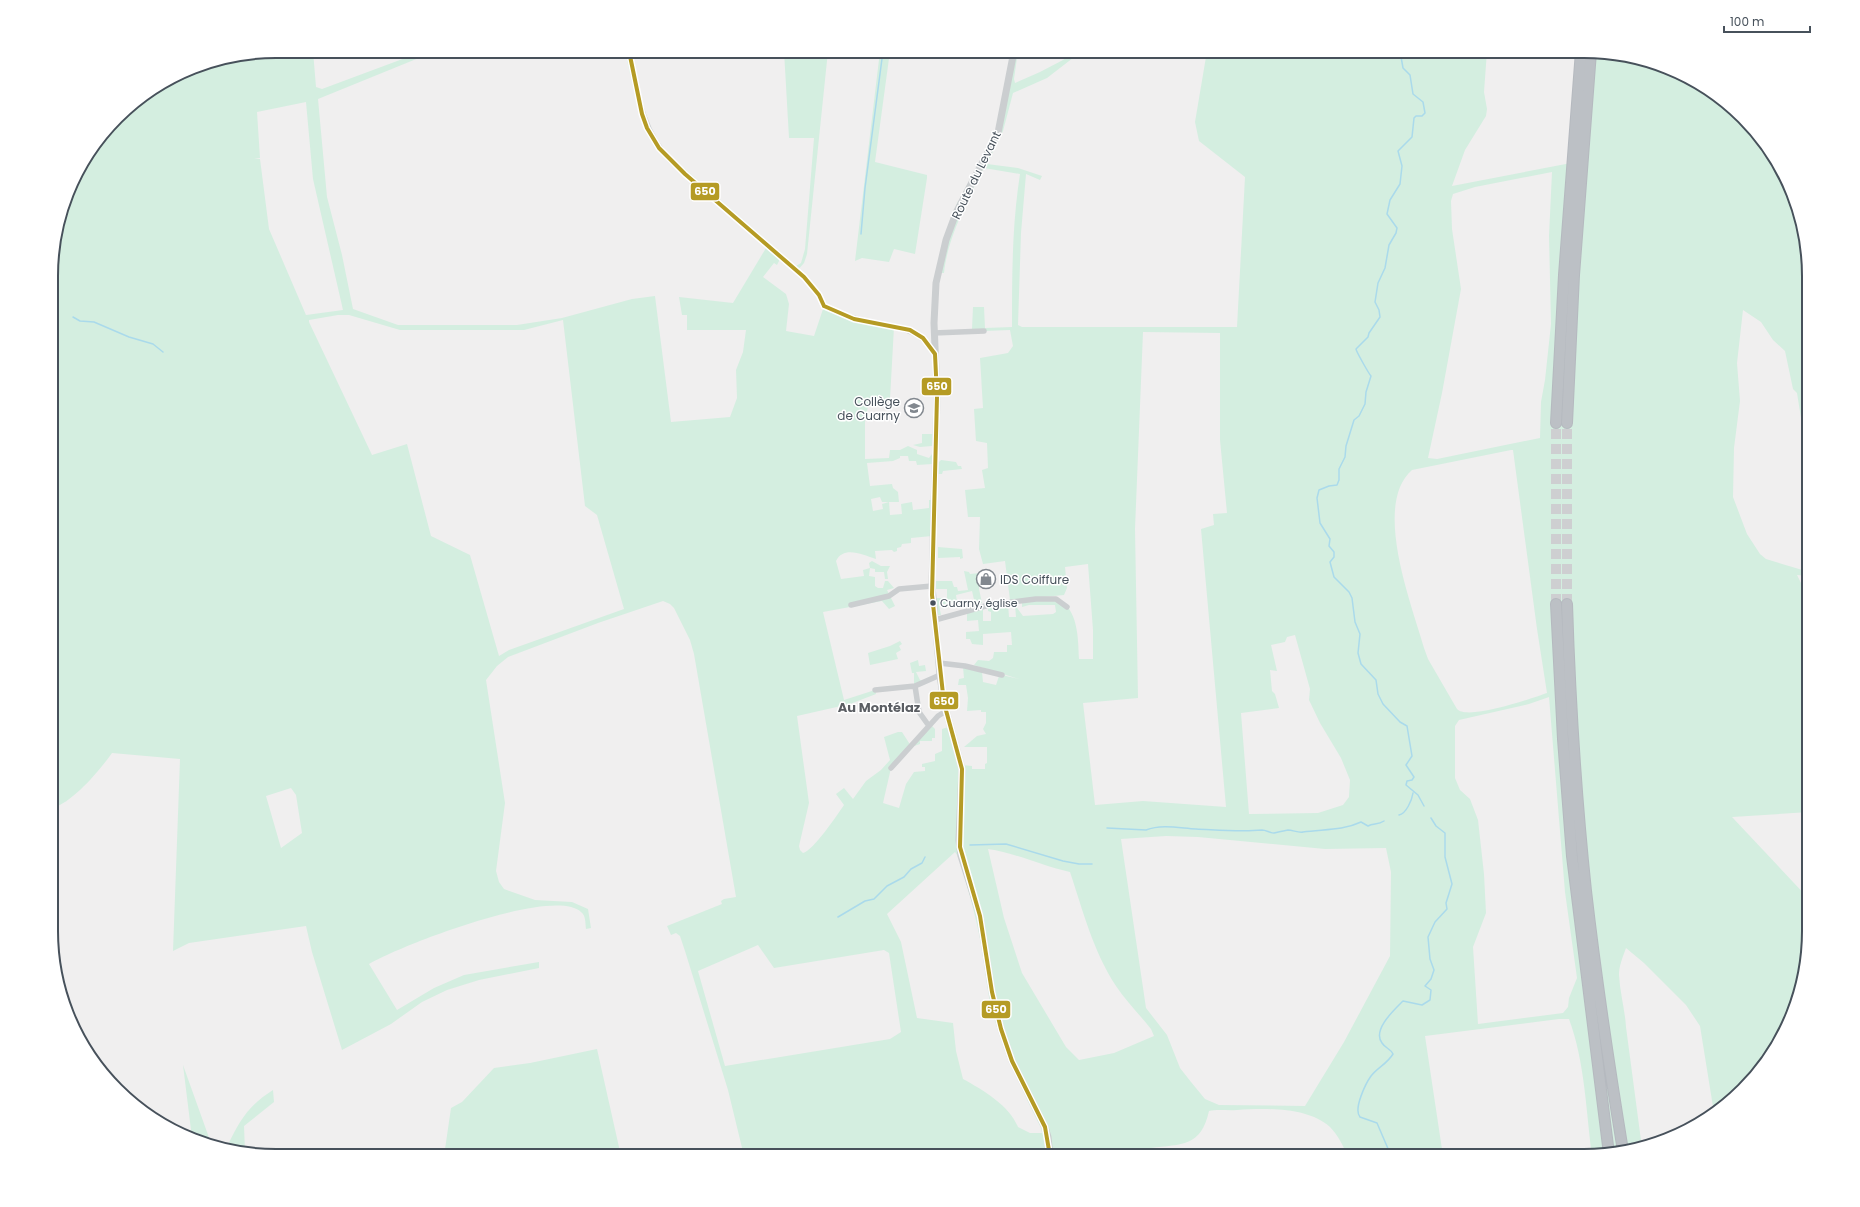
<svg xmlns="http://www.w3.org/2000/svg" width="1860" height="1207" font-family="Poppins,sans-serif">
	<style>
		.green { fill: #d4eee0; fill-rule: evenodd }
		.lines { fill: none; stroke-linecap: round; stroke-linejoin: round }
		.stream { stroke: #aadaeb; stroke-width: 1.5 }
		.motorway-tunnel { stroke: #cecfd1; stroke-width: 10; stroke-dasharray: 10 5; stroke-linecap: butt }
		.motorway-casing { stroke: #b5b9bf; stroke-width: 12 }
		.minor { stroke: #cbced0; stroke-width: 5.5 }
		.tertiary { stroke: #cbced0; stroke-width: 7 }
		.motorway { stroke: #bcc0c5; stroke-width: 10 }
		.bus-1-casing { stroke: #fff; stroke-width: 7 }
		.bus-1 { stroke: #b59b24; stroke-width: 4 }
		.bus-dot { fill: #47515b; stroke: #fff; stroke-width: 1.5 }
		.labels { text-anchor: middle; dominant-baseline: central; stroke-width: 3; stroke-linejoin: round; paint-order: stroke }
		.bus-label { font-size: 11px; fill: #47515b; stroke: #fff; text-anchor: start }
		.street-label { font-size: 12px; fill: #47515b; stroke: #fff }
		.poi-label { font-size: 12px; fill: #47515b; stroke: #fff; text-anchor: end }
		.neighbourhood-label { font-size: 13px; font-weight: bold; fill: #5b5e63; stroke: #fff }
		.rim { fill: none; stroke: #47515b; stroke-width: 2 }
		.line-badge { stroke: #fff; stroke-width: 1.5 }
		.badge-label { font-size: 11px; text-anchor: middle; font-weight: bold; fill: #fff }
	</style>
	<rect width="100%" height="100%" fill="#f0efef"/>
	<path class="green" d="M 276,51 L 313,51 L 316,87 L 322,89 L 424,51 L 436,51 L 318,99 L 327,197 L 342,255 L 353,309 L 398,325 L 517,325 L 562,318 L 632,299 L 655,296 L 671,422 L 730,417 L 737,398 L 736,370 L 743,352 L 746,330 L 687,330 L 687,315 L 682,315 L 679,297 L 733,303 L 766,248 L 685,178 L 655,148 L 645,131 L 638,110 L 625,51 L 631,51 L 644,114 L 661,148 L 796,266 L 801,263 L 805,249 L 814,138 L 789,138 L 784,51 L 828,51 L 807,254 L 804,263 L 797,271 L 781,257 L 777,265 L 774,263 L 763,277 L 786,294 L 789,304 L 786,331 L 814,336 L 824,306 L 842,315 L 894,327 L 890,399 L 889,401 L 868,406 L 865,422 L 865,459 L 889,458 L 890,450 L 900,450 L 908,446 L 917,450 L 917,454 L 929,458 L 932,454 L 932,464 L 917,465 L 916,461 L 909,461 L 908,456 L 900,456 L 900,458 L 893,461 L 867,463 L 870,486 L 892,484 L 893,488 L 898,492 L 899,502 L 882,502 L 880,497 L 871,499 L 873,511 L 883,509 L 882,504 L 889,502 L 890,515 L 902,514 L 901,504 L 912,502 L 913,510 L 929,508 L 929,500 L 933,500 L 932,536 L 911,538 L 911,543 L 902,544 L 901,547 L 897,548 L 897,551 L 894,552 L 892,550 L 875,551 L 876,559 C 863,555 844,545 836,561 L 841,579 L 864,576 L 863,570 L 870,568 L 869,563 L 872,561 L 881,566 L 890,566 L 887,572 L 888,579 L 885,579 L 884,572 L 875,572 L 875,569 L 870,568 L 869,576 L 875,577 L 875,586 L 878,588 L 883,588 L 885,581 L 888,581 L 894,588 L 887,590 L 895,606 L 889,609 L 882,601 L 823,612 L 844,700 L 875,690 L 876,694 L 850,704 L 797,716 L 809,803 L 799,846 L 800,850 L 803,853 C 813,851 838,814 844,805 L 836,794 L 844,788 L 853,799 L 866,781 L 881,770 L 890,760 L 884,737 L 898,732 L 902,732 L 911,746 L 891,768 L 883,803 L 899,808 L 906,784 L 914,772 L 925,771 L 925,767 L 922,767 L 922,764 L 935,761 L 935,754 L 942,751 L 942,729 L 951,726 L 962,765 L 972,766 L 972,769 L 985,769 L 985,764 L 987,763 L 987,747 L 964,747 L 977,736 L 986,734 L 983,729 L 986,723 L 986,712 L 981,712 L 981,710 L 967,711 L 968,698 L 966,685 L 958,685 L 959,679 L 964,678 L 963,667 L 982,672 L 983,682 L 996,685 L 999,676 L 1002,675 L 1019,679 L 974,665 L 978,660 L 989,661 L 993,658 L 994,652 L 1007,652 L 1007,645 L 1012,645 L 1011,632 L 983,634 L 983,645 L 972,644 L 970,639 L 966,639 L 966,632 L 979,631 L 978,620 L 967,621 L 967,612 L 983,607 L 983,621 L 991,621 L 991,612 L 988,611 L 988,607 L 1008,604 L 1009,617 L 1016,617 L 1015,605 L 1023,616 L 1053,614 L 1056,612 L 1055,605 L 1029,605 L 1022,607 L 1022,600 C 1030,600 1049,596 1056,599 C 1079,607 1078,640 1079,659 L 1093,659 L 1093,630 L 1088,564 L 1065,567 L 1067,588 L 1064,595 L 1010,600 L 1005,561 L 983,564 L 979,549 L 980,517 L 968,517 L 965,490 L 985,488 L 982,470 L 988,468 L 987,443 L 976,441 L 974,409 L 983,408 L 980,358 L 1008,353 L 1013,346 L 1010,330 L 984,331 L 984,329 L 972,329 L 973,307 L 984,307 L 985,328 L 1012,327 C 1012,275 1012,225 1020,174 L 984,168 C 968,198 947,240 944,273 L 941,273 L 949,224 L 958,201 L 961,202 L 998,133 L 1011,51 L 1018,51 L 1014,79 L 1015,83 L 1040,72 L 1063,60 L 1075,51 L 1082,51 L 1047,78 L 1013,93 L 1003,131 L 987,164 L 1018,168 L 1042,176 L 1040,180 L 1026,174 L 1021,233 L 1018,325 L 1022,327 L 1237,327 L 1245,177 L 1199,141 L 1195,122 L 1207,51 L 1487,51 L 1484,92 L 1487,109 L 1486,116 L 1465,150 L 1452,186 L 1571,163 L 1584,51 L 1656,63 L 1709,89 L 1753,128 L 1779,164 L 1801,218 L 1809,262 L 1809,404 L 1807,404 L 1809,468 L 1797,393 L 1793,389 L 1785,351 L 1773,340 L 1761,322 L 1743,310 L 1737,363 L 1740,401 L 1734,448 L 1733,497 L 1747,534 L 1760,554 L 1766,559 L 1809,572 L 1809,576 L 1797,575 L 1809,599 L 1809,812 L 1732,817 L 1809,899 C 1809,914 1810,930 1809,945 C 1803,1011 1768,1074 1714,1113 L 1700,1026 L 1686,1005 L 1644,963 L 1626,948 C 1623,957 1619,965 1619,975 C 1620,993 1625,1010 1626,1027 L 1642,1148 L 1592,1156 C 1586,1111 1585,1062 1569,1019 L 1559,1019 L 1425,1036 L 1443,1156 L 1348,1156 C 1343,1146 1338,1135 1330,1127 C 1308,1107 1265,1108 1237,1110 C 1228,1111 1218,1109 1209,1111 C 1201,1147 1182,1144 1151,1148 L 1152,1156 L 901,1156 L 900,1151 L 881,1149 L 798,1154 L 791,1150 L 773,1156 L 744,1156 L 728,1090 L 685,951 L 680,936 L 676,933 L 671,935 L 667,926 L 722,904 L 721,901 L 724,899 L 736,897 L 694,654 L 690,640 L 674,608 L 670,604 L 663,601 L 598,623 L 508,657 L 497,666 L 486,680 L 505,803 L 496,871 L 499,882 L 504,889 L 535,900 L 572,902 L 588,909 L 591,928 L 586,929 C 585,922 586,916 581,912 C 553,886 399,946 369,964 L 397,1010 L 434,988 L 464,975 L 539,962 L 539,968 L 479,980 L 447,990 L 422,1002 L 391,1024 L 342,1050 L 312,952 L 306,926 L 189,943 L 173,951 L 180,759 L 112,753 C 100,770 73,802 53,808 L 53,247 L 74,176 L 128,107 L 190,68 ZM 306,102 L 313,179 L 343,310 L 306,315 L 269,229 L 260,159 L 254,158 L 260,158 L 257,112 ZM 1552,172 L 1549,236 L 1551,324 L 1545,380 L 1541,402 L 1540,438 L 1437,459 L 1428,458 L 1442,393 L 1461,289 L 1452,229 L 1451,201 L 1453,194 L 1475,187 ZM 338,315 L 349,315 L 400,330 L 524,330 L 563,320 L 585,506 L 597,515 L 624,609 L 509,650 L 499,656 L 470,555 L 431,536 L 407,444 L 372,455 L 309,322 L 309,320 ZM 1143,332 L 1220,333 L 1220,440 L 1227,513 L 1213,514 L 1214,525 L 1201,529 L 1226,807 L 1143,801 L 1095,805 L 1083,703 L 1138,698 L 1135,529 ZM 1511,450 L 1513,450 L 1537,629 L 1547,693 C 1533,698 1467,721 1457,709 L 1428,659 L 1424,648 C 1412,605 1372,505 1412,470 ZM 1295,635 L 1310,689 L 1309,700 L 1320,723 L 1341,758 L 1350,780 L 1349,797 L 1343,805 L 1318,813 L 1249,814 L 1241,713 L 1279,708 L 1275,694 L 1272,691 L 1270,670 L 1277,671 L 1271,645 L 1285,642 L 1287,637 ZM 1549,697 L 1565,892 L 1577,978 L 1569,998 L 1568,1007 L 1563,1013 L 1478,1024 L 1473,947 L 1486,913 L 1484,874 L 1478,820 L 1470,799 L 1460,790 L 1455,778 L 1455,726 L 1459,720 L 1529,704 ZM 291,788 L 296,795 L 302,833 L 281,848 L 266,796 ZM 1166,836 L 1198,837 L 1325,849 L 1386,848 L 1391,872 L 1390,956 L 1344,1042 L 1305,1106 L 1219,1105 L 1205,1099 L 1191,1082 L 1180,1068 L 1167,1035 L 1146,1008 L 1121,839 ZM 988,849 C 1016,853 1042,866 1070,872 C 1083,911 1093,951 1116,986 C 1126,1001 1140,1015 1151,1029 L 1154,1036 L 1114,1053 L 1079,1060 L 1066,1047 L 1022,973 L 1004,918 ZM 955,852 L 959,858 C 966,883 974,908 979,934 C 985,962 986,991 994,1018 C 1006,1057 1023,1092 1041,1128 L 1042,1133 L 1030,1133 L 1018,1127 C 1009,1105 983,1090 963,1079 L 956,1051 L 953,1023 L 917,1018 L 901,942 L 887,914 ZM 758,945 L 774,968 L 884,950 L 889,953 L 901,1032 L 890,1039 L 725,1066 L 698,971 Z
		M 880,51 L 890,51 L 875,162 L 927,175 L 927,178 L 915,254 L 894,249 L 889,262 L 862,258 L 855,261 Z
		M 922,434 L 933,434 L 932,446 L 920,447 L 913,445 L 922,443 Z
		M 941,460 L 956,462 L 958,466 L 961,466 L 962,469 L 943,471 L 942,474 L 938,474 L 938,463 Z
		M 938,547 L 962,549 L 963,558 L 960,559 L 960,557 L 938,558 Z
		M 964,571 L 969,572 L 970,574 L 980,573 L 979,589 L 982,603 L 975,604 L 972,591 L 956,595 L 957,602 L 939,605 L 941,615 L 938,615 L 936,598 L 947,598 L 947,589 L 936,589 L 936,581 L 952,581 L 954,587 L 957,587 L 958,591 L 968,590 Z
		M 900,641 L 902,644 L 899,646 L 901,650 L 896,653 L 898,659 L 870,665 L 868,653 L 890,646 Z
		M 918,660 L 919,666 L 925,665 L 926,671 L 916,672 L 920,680 L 923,681 L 914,685 L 914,673 L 912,673 L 910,663 Z
		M 931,725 L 935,729 L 935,738 L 932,738 L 932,741 L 920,741 L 920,744 L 914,746 Z
		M 597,1049 L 621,1156 L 444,1156 L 451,1108 L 462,1102 L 494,1068 L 530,1063 Z
		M 183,1065 L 212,1146 L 204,1144 L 192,1138 Z
		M 273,1090 L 274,1102 L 244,1126 L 245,1151 L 216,1146 L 227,1147 C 240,1120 248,1106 273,1090 Z"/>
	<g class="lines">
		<path class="stream" d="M 1400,51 L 1403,68 L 1410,75 L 1413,94 L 1423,102 L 1425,113 L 1422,116 L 1416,116 L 1414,118 L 1412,137 L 1398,151 L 1402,166 L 1400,184 L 1390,200 L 1387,214 L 1397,228 L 1396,233 L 1389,245 L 1385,268 L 1378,283 L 1375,302 L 1379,310 L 1380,317 L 1369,333 L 1368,337 L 1356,349 C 1356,351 1369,374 1371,376 L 1366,392 L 1365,404 L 1359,416 L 1354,420 L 1346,446 L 1345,457 L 1339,469 L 1339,480 L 1337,485 L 1329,486 L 1319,490 L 1317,498 L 1320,523 L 1330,539 L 1329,546 L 1334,552 L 1334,557 L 1330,562 L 1334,577 L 1349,592 L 1352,598 L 1355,622 L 1360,634 L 1358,653 L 1361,664 L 1376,680 L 1378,694 L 1383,704 L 1400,722 L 1407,726 L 1412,756 L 1406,765 L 1414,777 L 1412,780 L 1407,781 L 1406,785 L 1418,795 L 1424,806
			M 861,234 L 865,188 L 883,51
			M 73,317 L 80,321 L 94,322 L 129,337 L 153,344 L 163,352
			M 1399,815 C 1406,814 1412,800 1413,793
			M 1107,828 L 1146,830 C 1162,824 1179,828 1196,829 C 1219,830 1240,832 1262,830 C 1266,830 1270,833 1274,833 C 1278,832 1283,831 1288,830 C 1293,830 1298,833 1303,832 C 1323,829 1342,831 1361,822 L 1368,826 C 1373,823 1378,825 1384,821
			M 970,845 L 1006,844 L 1063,861 L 1079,864 L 1092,864
			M 838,917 L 865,901 L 874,899 L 887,886 L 904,877 L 911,869 L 922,863 L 925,857
			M 1395,1156 L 1389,1151 L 1377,1123 L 1360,1117 C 1353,1109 1366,1083 1371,1076 C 1378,1067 1387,1064 1393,1054 C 1391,1049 1385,1048 1382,1043 C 1372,1030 1394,1010 1403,1001 L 1422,1005 L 1430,1000 L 1431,990 L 1425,986 L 1431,979 L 1434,970 L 1430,959 L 1428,937 L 1435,922 L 1447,909 L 1446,903 L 1452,884 L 1445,857 L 1445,833 L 1436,826 L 1431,818"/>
		<path class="motorway-tunnel" d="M 1556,604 L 1556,423
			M 1567,604 L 1567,423"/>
		<defs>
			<path id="motorway" d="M 1556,423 L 1564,275 L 1581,51
				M 1567,423 L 1574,275 L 1591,52
				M 1556,604 L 1563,739 L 1572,856 L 1609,1154
				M 1567,604 C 1570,700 1576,796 1586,891 C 1596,978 1609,1065 1623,1151"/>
		</defs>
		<use href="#motorway" class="motorway-casing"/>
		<path class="minor" d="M 629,51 C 637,91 641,131 671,161 L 804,277 L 819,295 L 824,306 C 839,313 853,319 869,322 C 894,328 920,327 934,352
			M 934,333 L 984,331
			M 851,605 L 889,596 L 899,589 L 932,586
			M 935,620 L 989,605 L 1036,599 L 1056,599 L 1067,607
			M 939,663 L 965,666 L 1002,675
			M 875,690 L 915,686
			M 929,726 L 919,712 L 915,686 L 940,675
			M 891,768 L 938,716 L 946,711"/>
		<path class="tertiary" d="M 1014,51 L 998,133 L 956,213 L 946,240 L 936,283 L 934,323 L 937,396 L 932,586 L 940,675 L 944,703 L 962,769 L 959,840 L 961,856 L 980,916 L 992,992 L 1001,1029 L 1012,1061 L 1045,1127 L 1048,1137 L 1050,1156"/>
		<use href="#motorway" class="motorway"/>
		<defs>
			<path id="bus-1" d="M 629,51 L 642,114 L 647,128 L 659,148 L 685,174 L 804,277 L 819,295 L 824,306
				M 824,306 L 854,319 L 910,330 L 923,338 L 935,354 L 937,396 L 932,595 L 944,703 L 962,769 L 960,847 L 980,916 L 992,992 L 1001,1029 L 1012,1061 L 1045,1127 L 1050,1156"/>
		</defs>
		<use href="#bus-1" class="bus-1-casing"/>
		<use href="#bus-1" class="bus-1"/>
	</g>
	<defs>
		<symbol id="school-ring" viewBox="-11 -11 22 22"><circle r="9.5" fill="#fff" stroke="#82888f" stroke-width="1.5"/><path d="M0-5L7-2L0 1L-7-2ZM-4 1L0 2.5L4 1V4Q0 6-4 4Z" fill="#82888f"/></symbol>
		<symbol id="shop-ring" viewBox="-11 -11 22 22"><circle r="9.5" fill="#fff" stroke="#82888f" stroke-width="1.5"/><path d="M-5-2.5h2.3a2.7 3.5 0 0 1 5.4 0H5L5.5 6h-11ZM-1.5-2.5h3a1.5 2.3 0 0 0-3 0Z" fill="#82888f"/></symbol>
	</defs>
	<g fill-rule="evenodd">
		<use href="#school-ring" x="903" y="397" width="22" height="22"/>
		<use href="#shop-ring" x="975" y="568" width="22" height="22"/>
	</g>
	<circle class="bus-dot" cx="933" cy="603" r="3.5"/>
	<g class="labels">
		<g class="bus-label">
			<text x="940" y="603">Cuarny, église</text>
		</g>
		<g class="street-label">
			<text transform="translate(976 175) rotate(-64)">Route du Levant</text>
		</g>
		<g class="poi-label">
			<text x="900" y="401">Collège<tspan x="900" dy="14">de Cuarny</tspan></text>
			<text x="1000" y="579" text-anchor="start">IDS Coiffure</text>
		</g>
		<g class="neighbourhood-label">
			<text x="879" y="707">Au Montélaz</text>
		</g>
	</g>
	<path d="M0 0H1860V1207H0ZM276 58H1584A218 218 0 0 1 1802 276V931A218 218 0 0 1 1584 1149H276A218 218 0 0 1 58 931V276A218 218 0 0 1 276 58Z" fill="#fff" fill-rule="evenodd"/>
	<path class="rim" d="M276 58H1584A218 218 0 0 1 1802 276V931A218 218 0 0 1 1584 1149H276A218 218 0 0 1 58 931V276A218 218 0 0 1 276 58Z"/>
	<g class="line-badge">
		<rect x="690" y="182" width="30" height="19" rx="4" fill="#b59b24"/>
		<rect x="921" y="377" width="31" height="19" rx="4" fill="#b59b24"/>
		<rect x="929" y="691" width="30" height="19" rx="4" fill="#b59b24"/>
		<rect x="981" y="1000" width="30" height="19" rx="4" fill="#b59b24"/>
	</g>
	<g class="badge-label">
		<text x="705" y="195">650</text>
		<text x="937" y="390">650</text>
		<text x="944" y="705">650</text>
		<text x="996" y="1013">650</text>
	</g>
	<path d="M1724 26v6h86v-6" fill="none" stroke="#47515b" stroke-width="2"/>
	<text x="1730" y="26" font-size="12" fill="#47515b" stroke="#ffffff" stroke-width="3" paint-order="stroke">100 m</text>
</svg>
